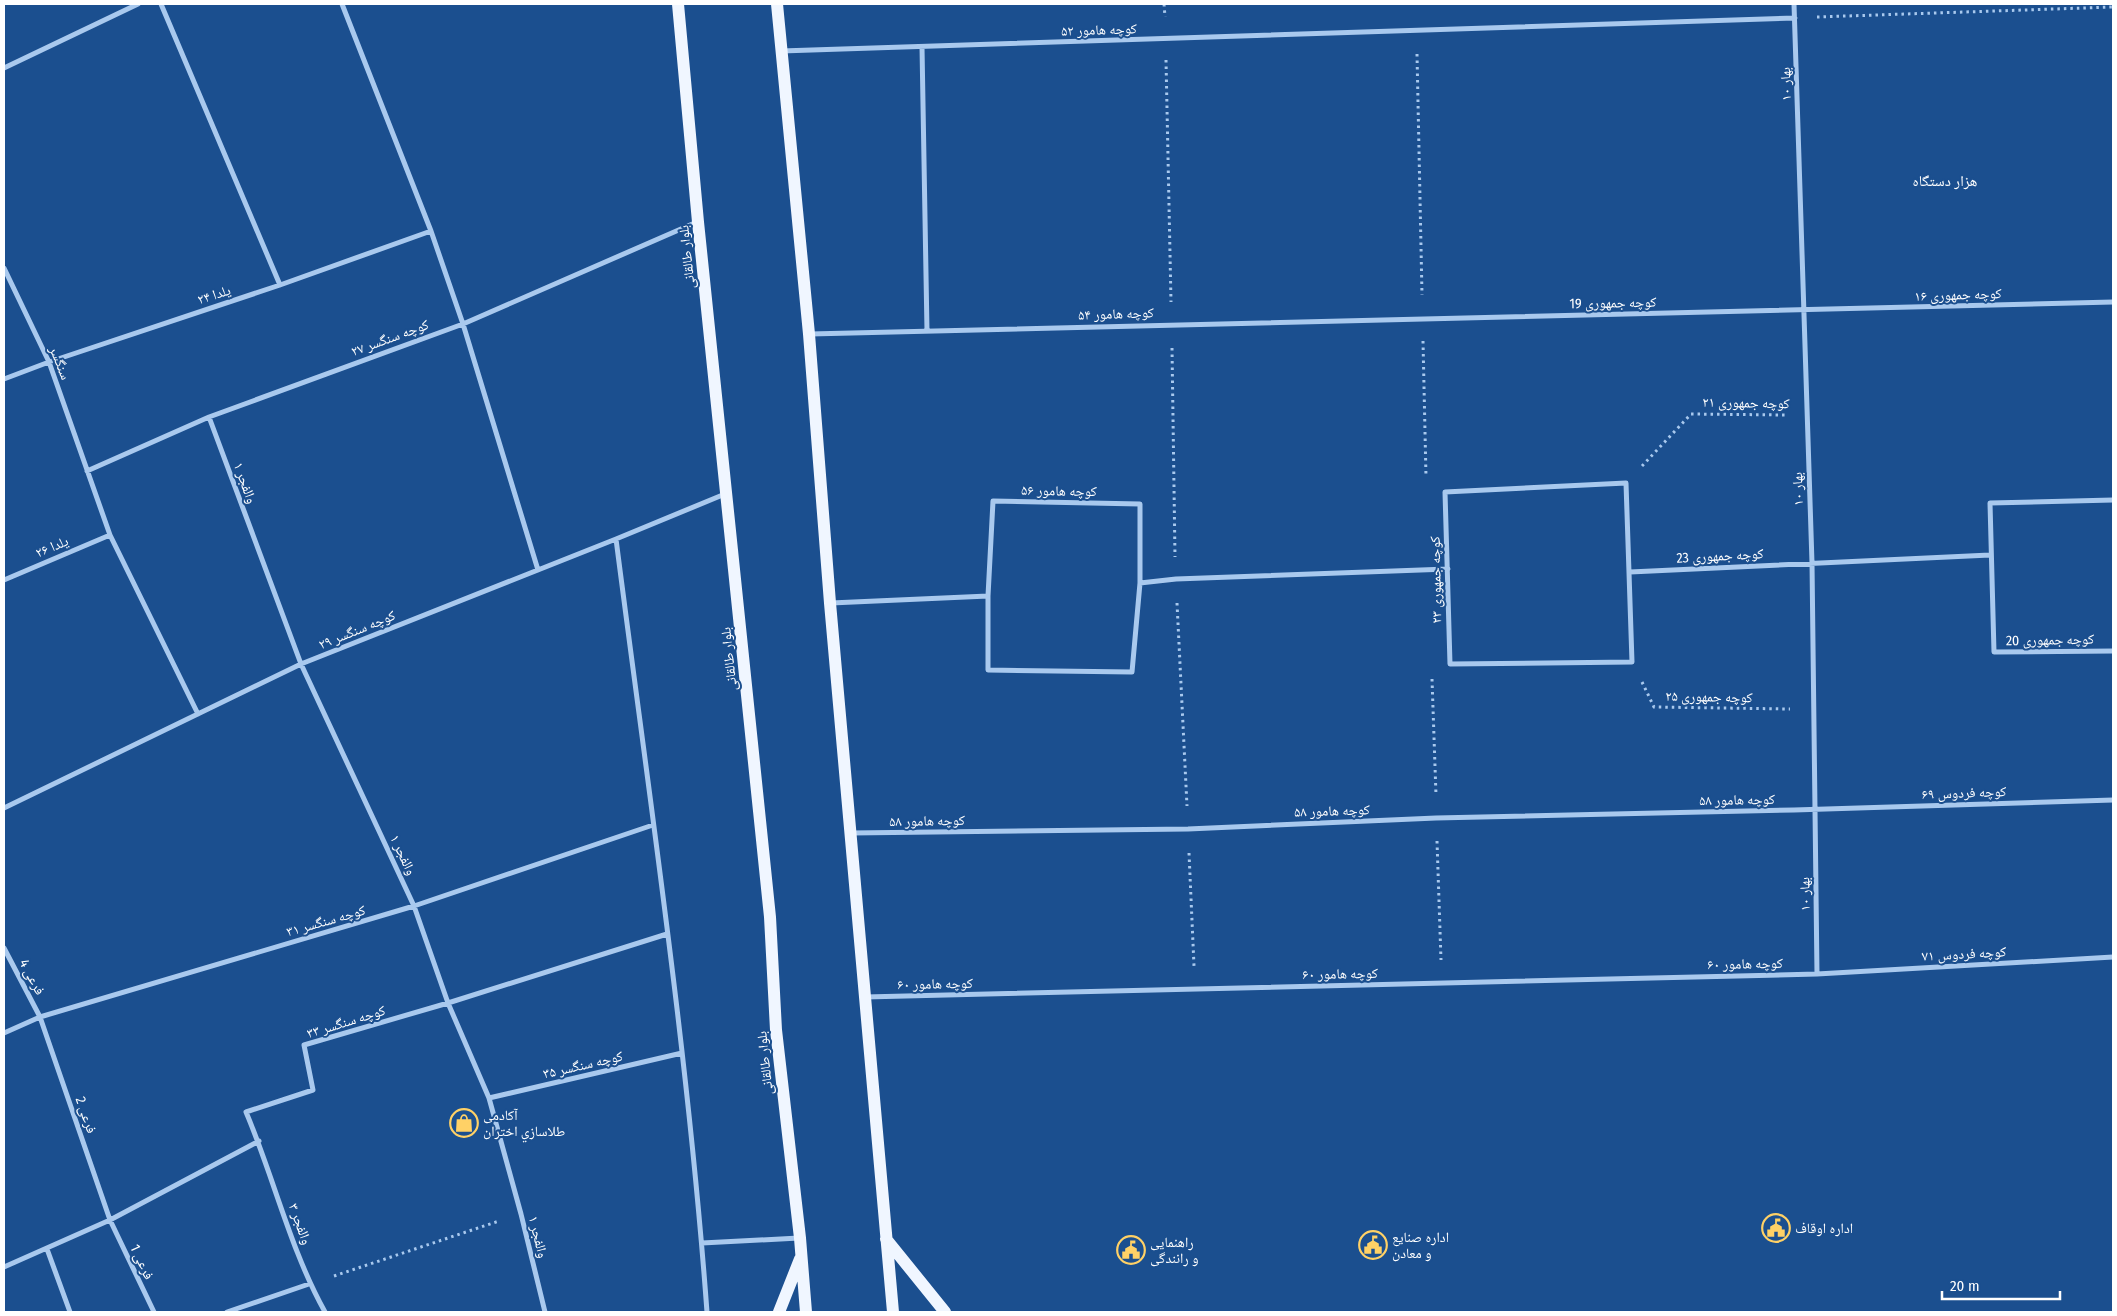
<svg xmlns="http://www.w3.org/2000/svg" width="2117" height="1316" font-family="'Fira Sans Condensed','Noto Naskh Arabic',sans-serif">
	<style>
		.lines { fill: none; stroke-linecap: round; stroke-linejoin: round }
		.path { stroke: #a9c9ee; stroke-width: 3; stroke-dasharray: 2.5 4; stroke-linecap: butt }
		.street { stroke: #a9c9ee; stroke-width: 5 }
		.primary { stroke: #f0f6ff; stroke-width: 12 }
		.labels { text-anchor: middle; dominant-baseline: central; stroke-width: 4; stroke-linejoin: round; paint-order: stroke }
		.street-label { font-size: 14px; fill: #fff; stroke: #1b4f8f }
		.poi-label { font-size: 14px; fill: #fff; stroke: #1b4f8f; text-anchor: start }
		.neighbourhood-label { font-size: 15px; fill: #fff; stroke: #1b4f8f }
	</style>
	<rect width="100%" height="100%" fill="#1b4f8f"/>
	<g class="lines">
		<path class="path" d="M 1164,4 L 1165,17
			M 1817,17 L 2113,7
			M 1417,54 L 1422,295
			M 1166,60 L 1171,302
			M 1423,341 L 1426,477
			M 1172,348 L 1175,557
			M 1642,466 L 1691,414 L 1786,415
			M 1177,603 L 1187,806
			M 1432,679 L 1436,795
			M 1642,682 L 1654,707 L 1790,709
			M 1437,841 L 1441,960
			M 1189,853 L 1194,966
			M 334,1276 L 499,1221"/>
		<path class="street" d="M 161,4 L 280,285
			M 342,4 L 431,231 L 463,324 L 538,570
			M 1794,4 L 1812,563 L 1817,974
			M 922,47 L 927,331
			M 781,51 L 1795,18
			M 4,68 L 138,4
			M 4,268 L 49,362 L 110,535 L 198,714
			M 810,334 L 2113,302
			M 4,379 L 49,362 L 280,285 L 431,231
			M 209,417 L 301,664 L 414,906 L 448,1003 L 489,1098 L 521,1214 L 545,1312
			M 87,471 L 209,417 L 463,324 L 697,222
			M 1626,483 L 1632,662 L 1450,664 L 1445,492 Z
			M 2113,500 L 1990,503 L 1994,652 L 2113,651
			M 993,501 L 1140,504 L 1140,583 L 1132,672 L 988,670 L 988,596 Z
			M 616,539 C 649,796 688,1054 707,1312
			M 1630,572 L 1990,555
			M 4,580 L 110,535
			M 1140,583 L 1176,579 L 1448,569
			M 831,603 L 988,596
			M 4,808 L 301,664 L 616,539 L 725,494
			M 851,833 L 1188,829 L 1436,818 L 1794,810 L 2113,800
			M 4,948 L 40,1017 L 110,1220 L 154,1312
			M 865,997 L 1817,974 L 2113,957
			M 4,1033 L 40,1017 L 414,906 L 653,825
			M 489,1098 L 682,1053
			M 702,1243 L 799,1238
			M 47,1249 L 70,1312
			M 4,1267 L 110,1220 L 259,1141
			M 227,1312 L 309,1284
			M 325,1312 C 290,1249 274,1178 246,1112 L 313,1090 L 304,1045 L 448,1003 L 667,934"/>
		<path class="primary" d="M 678,4 L 698,222 L 770,917 L 776,1030 L 800,1238 L 806,1312
			M 777,4 L 809,334 L 830,603 L 893,1312
			M 886,1239 L 945,1312
			M 779,1312 L 800,1259"/>
	</g>
	<defs>
		<symbol id="shop-ring" viewBox="-11 -11 22 22"><circle r="9.5" fill="#1b4f8f" stroke="#ffd166" stroke-width="1.5"/><path d="M-5-2.5h2.3a2.7 3.5 0 0 1 5.4 0H5L5.5 6h-11ZM-1.5-2.5h3a1.5 2.3 0 0 0-3 0Z" fill="#ffd166"/></symbol>
		<symbol id="civic-ring" viewBox="-11 -11 22 22"><circle r="9.5" fill="#1b4f8f" stroke="#ffd166" stroke-width="1.5"/><path d="M-.6-6.5H3V-4.5H.6V-3L4-1V1h2V6H-6V1h2V-1L-.6-3ZM-1.2 2.5V6h2.4V2.5Z" fill="#ffd166"/></symbol>
	</defs>
	<g fill-rule="evenodd">
		<use href="#shop-ring" x="448" y="1107" width="32" height="32"/>
		<use href="#civic-ring" x="1760" y="1212" width="32" height="32"/>
		<use href="#civic-ring" x="1357" y="1229" width="32" height="32"/>
		<use href="#civic-ring" x="1115" y="1234" width="32" height="32"/>
	</g>
	<g class="labels">
		<g class="street-label">
			<text transform="translate(1099 30) rotate(-2)">کوچه هامور ۵۲</text>
			<text transform="translate(1786 84) rotate(-92)">بهار ۱۰</text>
			<text transform="translate(687 257) rotate(-96)">بلوار طالقانی</text>
			<text transform="translate(214 295) rotate(-18)">یلدا ۲۴</text>
			<text transform="translate(1958 295) rotate(-2)">کوچه جمهوری ۱۶</text>
			<text transform="translate(1613 303) rotate(-1)">کوچه جمهوری 19</text>
			<text transform="translate(1116 314) rotate(-2)">کوچه هامور ۵۴</text>
			<text transform="translate(390 338) rotate(-20)">کوچه سنگسر ۲۷</text>
			<text transform="translate(60 363) rotate(68)">سنگسر</text>
			<text transform="translate(1746 403) rotate(1)">کوچه جمهوری ۲۱</text>
			<text transform="translate(245 483) rotate(70)">والفجر ۱</text>
			<text transform="translate(1798 489) rotate(-92)">بهار ۱۰</text>
			<text transform="translate(1059 491) rotate(1)">کوچه هامور ۵۶</text>
			<text transform="translate(52 547) rotate(-23)">یلدا ۲۶</text>
			<text transform="translate(1720 556) rotate(-3)">کوچه جمهوری 23</text>
			<text transform="translate(1436 580) rotate(-91)">کوچه جمهوری ۲۳</text>
			<text transform="translate(357 630) rotate(-22)">کوچه سنگسر ۲۹</text>
			<text transform="translate(2050 640) rotate(-1)">کوچه جمهوری 20</text>
			<text transform="translate(729 659) rotate(-96)">بلوار طالقانی</text>
			<text transform="translate(1709 697) rotate(1)">کوچه جمهوری ۲۵</text>
			<text transform="translate(1964 793) rotate(-2)">کوچه فردوس ۶۹</text>
			<text transform="translate(1737 800) rotate(-1)">کوچه هامور ۵۸</text>
			<text transform="translate(1332 811) rotate(-2)">کوچه هامور ۵۸</text>
			<text transform="translate(927 821) rotate(-1)">کوچه هامور ۵۸</text>
			<text transform="translate(403 855) rotate(65)">والفجر ۱</text>
			<text transform="translate(1805 894) rotate(-91)">بهار ۱۰</text>
			<text transform="translate(326 921) rotate(-16)">کوچه سنگسر ۳۱</text>
			<text transform="translate(1964 954) rotate(-3)">کوچه فردوس ۷۱</text>
			<text transform="translate(1745 964) rotate(-1)">کوچه هامور ۶۰</text>
			<text transform="translate(1340 974) rotate(-1)">کوچه هامور ۶۰</text>
			<text transform="translate(32 977) rotate(62)">فرعی 4</text>
			<text transform="translate(935 984) rotate(-1)">کوچه هامور ۶۰</text>
			<text transform="translate(346 1022) rotate(-17)">کوچه سنگسر ۳۳</text>
			<text transform="translate(765 1063) rotate(-96)">بلوار طالقانی</text>
			<text transform="translate(583 1065) rotate(-13)">کوچه سنگسر ۳۵</text>
			<text transform="translate(86 1115) rotate(71)">فرعی 2</text>
			<text transform="translate(300 1224) rotate(70)">والفجر ۳</text>
			<text transform="translate(538 1237) rotate(76)">والفجر ۱</text>
			<text transform="translate(142 1262) rotate(65)">فرعی 1</text>
		</g>
		<g class="poi-label">
			<text x="483" y="1115">آكادمى<tspan x="483" dy="16">طلاسازي اختران</tspan></text>
			<text x="1795" y="1228">اداره اوقاف</text>
			<text x="1392" y="1237">اداره صنایع<tspan x="1392" dy="16">و معادن</tspan></text>
			<text x="1150" y="1242">راهنمایی<tspan x="1150" dy="16">و رانندگی</tspan></text>
		</g>
		<g class="neighbourhood-label">
			<text x="1945" y="181">هزار دستگاه</text>
		</g>
	</g>
	<rect width="2117" height="1316" fill="none" stroke="#ffffff" stroke-width="10"/>
	<path d="M1942 1291v8h118v-8" fill="none" stroke="#ffffff" stroke-width="2.5"/>
	<text x="1950" y="1291" font-size="15" fill="#ffffff" stroke="#1b4f8f" stroke-width="4" paint-order="stroke">20 m</text>
</svg>
